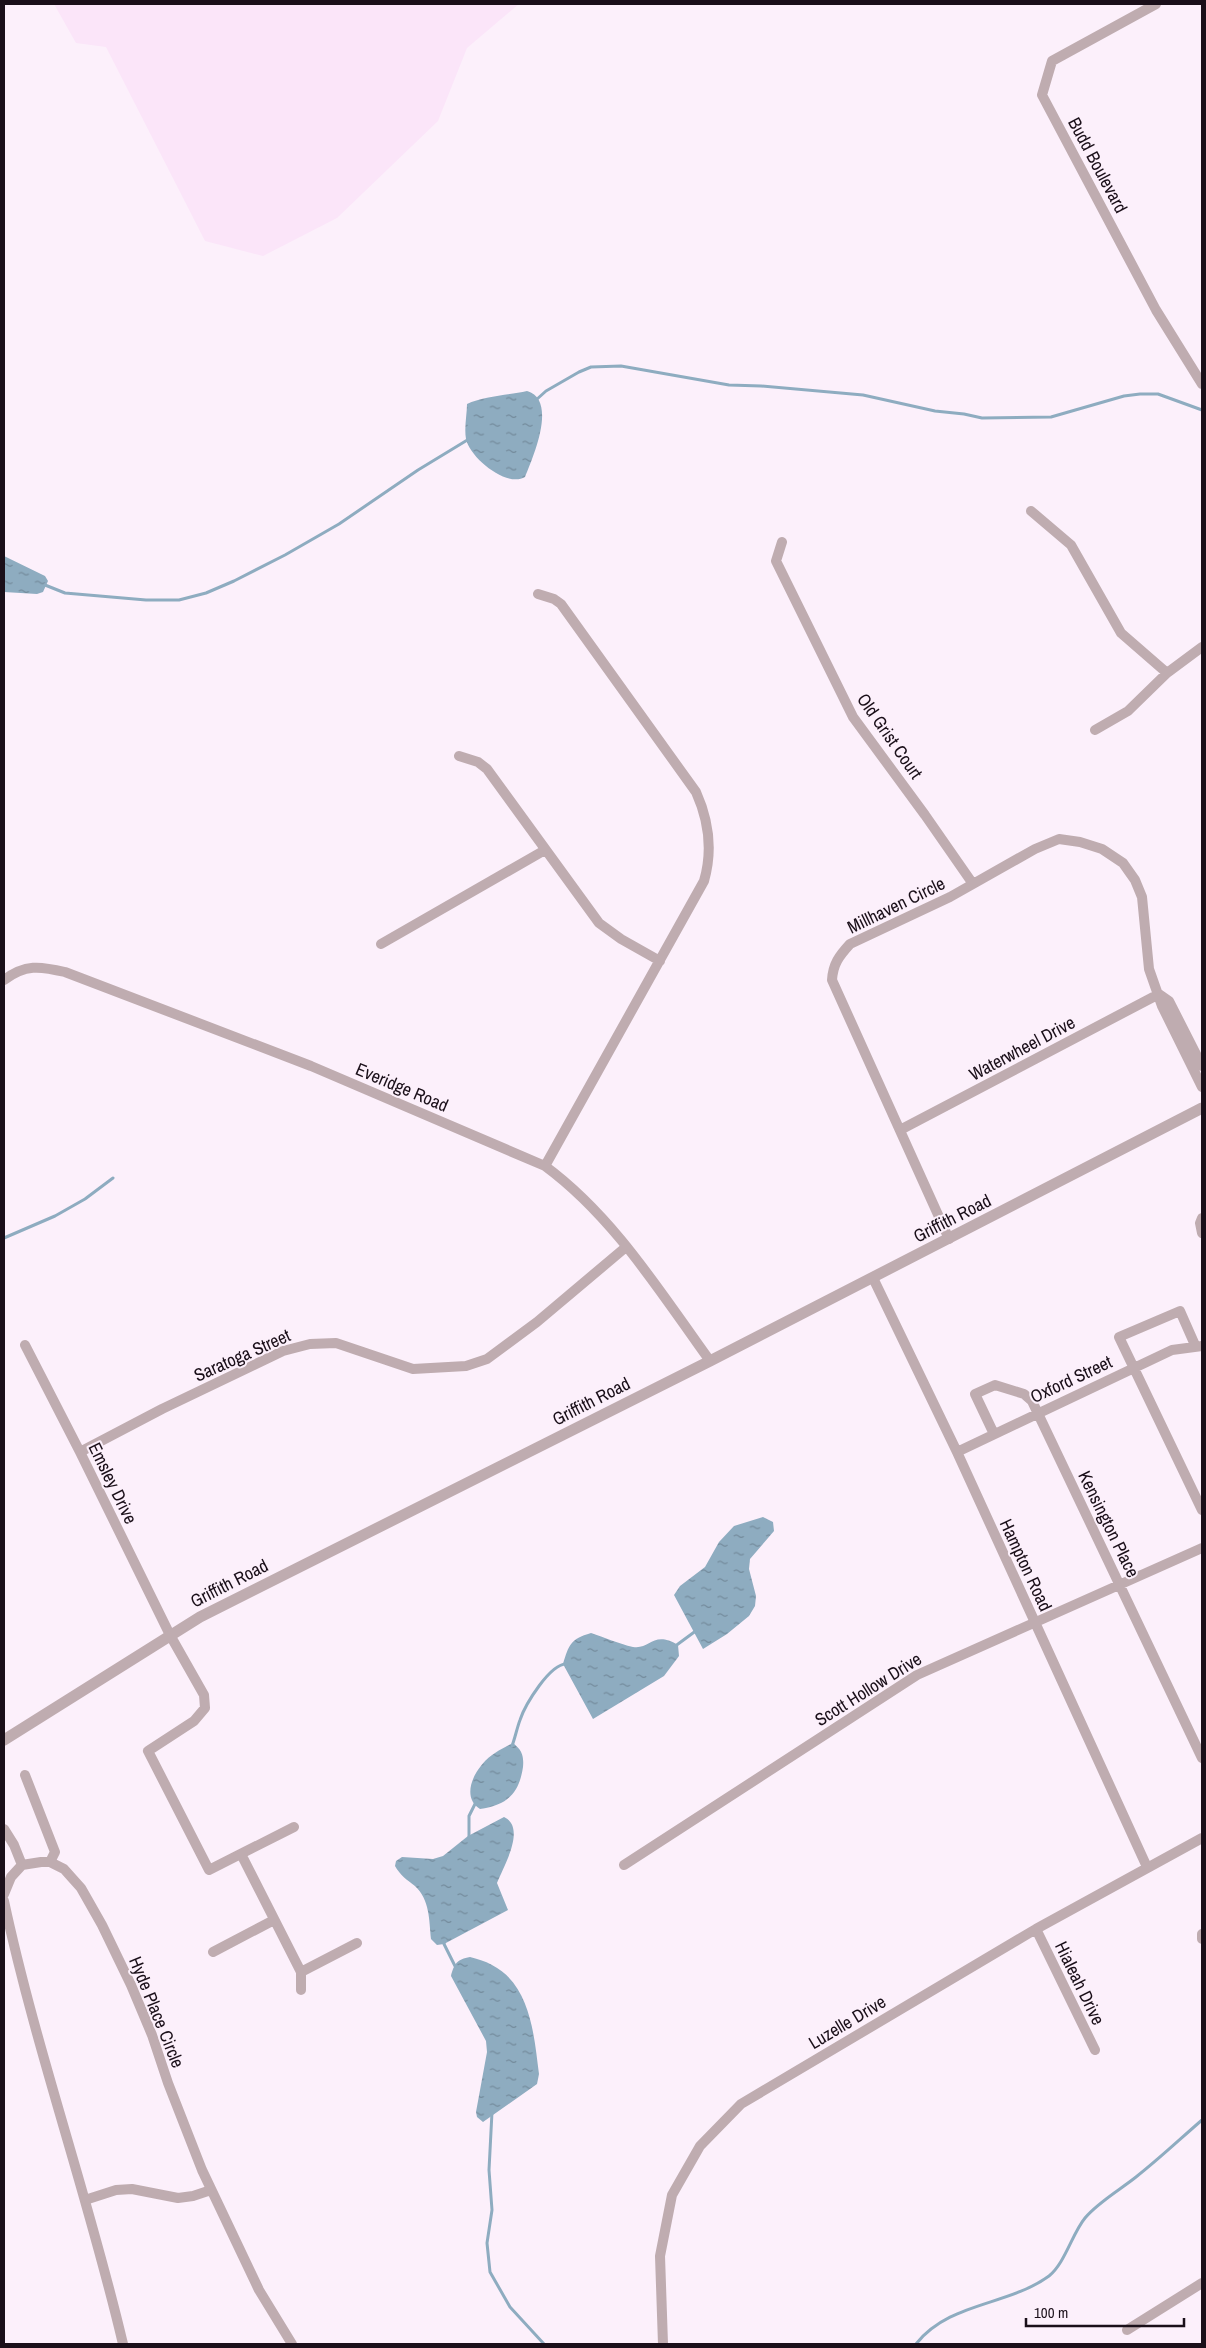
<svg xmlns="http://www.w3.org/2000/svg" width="1206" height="2348" font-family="'Archivo Narrow',sans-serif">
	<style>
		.built { fill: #fbe5f9 }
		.water { fill: url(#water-ripples) }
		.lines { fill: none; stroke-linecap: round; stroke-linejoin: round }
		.stream { stroke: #8eacc0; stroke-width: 3 }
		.minor { stroke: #bfacb0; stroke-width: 10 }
		.tertiary { stroke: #bfacb0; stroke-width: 11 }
		.labels { text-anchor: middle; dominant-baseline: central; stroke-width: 4; stroke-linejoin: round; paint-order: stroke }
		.street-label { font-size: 18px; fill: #1a0f19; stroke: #fcf0fb }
	</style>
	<defs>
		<pattern id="water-ripples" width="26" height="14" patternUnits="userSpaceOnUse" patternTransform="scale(1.25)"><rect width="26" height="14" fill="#8eacc0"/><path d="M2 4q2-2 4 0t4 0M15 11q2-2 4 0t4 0" fill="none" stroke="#738a9b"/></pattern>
	</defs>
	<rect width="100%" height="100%" fill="#fcf0fb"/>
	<path class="built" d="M 54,4 L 519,4 L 467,48 L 438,121 L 337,218 L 263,256 L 205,241 L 106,47 L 76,43 Z"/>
	<path class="water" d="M 527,391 C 558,400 533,457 525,477 C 507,488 470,458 466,439 C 464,428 467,414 467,404 C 483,396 509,395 527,391 Z
		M 4,556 L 45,576 L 48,581 L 43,592 L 37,594 L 4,592 Z
		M 763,1517 L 773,1522 L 774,1531 L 750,1559 L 749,1569 L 756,1596 L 755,1606 L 749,1616 L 727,1634 L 703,1649 L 674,1595 L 680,1586 L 705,1567 L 719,1542 L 734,1526 Z
		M 591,1633 C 604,1637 619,1644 633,1647 C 650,1650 653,1630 678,1645 L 679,1656 L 664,1676 L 593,1719 L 563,1664 C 569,1645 570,1639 591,1633 Z
		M 513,1743 C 522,1750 524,1756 523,1767 C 519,1794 507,1805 480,1809 C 458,1795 478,1763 495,1753 C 501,1749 507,1746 513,1743 Z
		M 504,1817 C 527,1828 503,1867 497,1883 L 508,1910 L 444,1944 L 437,1945 L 431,1939 C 429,1920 430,1900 415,1886 C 407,1880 400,1875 395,1866 L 396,1861 L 402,1857 L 433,1859 L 443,1856 L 468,1836 Z
		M 470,1957 C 477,1959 485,1961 492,1965 C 531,1985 534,2036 539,2074 L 537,2084 L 483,2122 L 477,2117 L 476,2112 L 487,2052 L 486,2041 L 451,1976 C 454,1964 457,1959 470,1957 Z"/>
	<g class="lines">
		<path class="stream" d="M 536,400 L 546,391 L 579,372 L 591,367 L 621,366 L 729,385 L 761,386 L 863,395 L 935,411 L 964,414 L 982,418 L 1051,417 L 1124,396 L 1140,394 L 1158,394 L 1202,410
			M 45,585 L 65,593 L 146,600 L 179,600 L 206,593 L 234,581 L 285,555 L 339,524 L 418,470 L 469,439
			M 4,1238 L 55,1216 L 85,1199 L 113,1178
			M 674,1647 L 697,1630
			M 512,1746 C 515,1738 517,1728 520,1720 C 525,1705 550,1663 567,1664
			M 469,1839 L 469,1816 L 476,1802
			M 445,1940 L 444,1944 L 455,1966
			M 492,2112 L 489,2170 L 492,2210 L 487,2243 L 490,2272 L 510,2307 L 544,2344
			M 916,2344 C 949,2302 1008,2306 1049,2276 C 1065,2263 1072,2234 1085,2218 C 1097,2203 1121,2189 1136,2177 C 1159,2159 1180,2139 1202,2120"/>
		<path class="minor" d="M 1156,4 L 1052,61 L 1042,95 L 1156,310 L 1202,384
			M 1031,511 L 1071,545 L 1121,633 L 1167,673
			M 782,542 L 776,561 L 853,717 L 925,815 L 973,884
			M 538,594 L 554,599 L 561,604 L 696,792 C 709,821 713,850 704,881 L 545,1166
			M 1095,730 L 1128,711 L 1167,673 L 1202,647
			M 459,756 L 478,762 L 487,769 L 599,923 L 621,939 L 660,961
			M 381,944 L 545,850
			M 4,980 C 25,964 40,966 65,972 L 311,1066 L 545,1166 C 614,1217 660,1292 710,1361
			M 1159,994 L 1169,1001 L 1202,1066
			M 900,1130 L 1159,994
			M 1202,1218 L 1200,1223 L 1202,1233
			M 949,1239 L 832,980 C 833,964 839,956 850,944 L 950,897 L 1035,849 L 1059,839 L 1080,842 L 1102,849 L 1123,863 L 1135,880 L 1142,897 L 1149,969 L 1162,1006 L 1202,1087
			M 873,1278 L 957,1452 L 1147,1867
			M 25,1345 L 80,1452 L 170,1635 L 204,1695 L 205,1708 L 194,1721 L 148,1751 L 209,1870 L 294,1827
			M 1195,1345 L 1180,1311 L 1119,1337 L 1202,1510
			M 994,1434 L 975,1394 L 995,1385 L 1024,1394 L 1032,1401 L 1202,1758
			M 80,1452 L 162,1409 L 283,1351 L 310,1344 L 336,1343 L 413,1369 L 466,1366 L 487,1359 L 537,1322 L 626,1247
			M 957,1452 L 1172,1350 L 1202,1346
			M 25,1775 L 55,1852 L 50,1862
			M 4,1829 L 14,1845 L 22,1865
			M 241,1854 L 301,1972 L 301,1990
			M 624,1865 L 917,1675 L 1202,1548
			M 4,1894 L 11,1877 L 22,1865 L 41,1862 L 50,1862 L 64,1869 L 81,1888 L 102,1925 L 131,1985 L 152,2035 L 168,2083 L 202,2170 L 259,2290 L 292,2344
			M 4,1901 C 36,2050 88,2195 123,2344
			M 1036,1929 L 1095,2050
			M 1202,1934 L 1202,1939
			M 213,1952 L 274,1920
			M 301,1972 L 357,1943
			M 85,2200 L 116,2190 L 132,2189 L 178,2198 L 193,2196 L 211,2190
			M 1127,2330 L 1202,2283
			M 663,2344 L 660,2256 L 672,2195 L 700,2146 L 741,2104 L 1036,1929 L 1202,1838"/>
		<path class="tertiary" d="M 4,1740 L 200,1617 L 710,1361 L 1202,1108"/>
	</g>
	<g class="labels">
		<g class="street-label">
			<text transform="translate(1098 165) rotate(62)">Budd Boulevard</text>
			<text transform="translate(890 736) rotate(55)">Old Grist Court</text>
			<text transform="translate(896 905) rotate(-26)">Millhaven Circle</text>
			<text transform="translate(1022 1048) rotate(-28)">Waterwheel Drive</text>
			<text transform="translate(402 1087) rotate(23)">Everidge Road</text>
			<text transform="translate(952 1218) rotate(-27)">Griffith Road</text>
			<text transform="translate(242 1355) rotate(-24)">Saratoga Street</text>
			<text transform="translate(1071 1379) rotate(-25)">Oxford Street</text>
			<text transform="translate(591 1401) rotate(-27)">Griffith Road</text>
			<text transform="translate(113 1483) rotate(64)">Emsley Drive</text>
			<text transform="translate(1109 1524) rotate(64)">Kensington Place</text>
			<text transform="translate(1026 1565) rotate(65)">Hampton Road</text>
			<text transform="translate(229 1583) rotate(-27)">Griffith Road</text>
			<text transform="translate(868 1689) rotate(-32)">Scott Hollow Drive</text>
			<text transform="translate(1080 1983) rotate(64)">Hialeah Drive</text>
			<text transform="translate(157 2012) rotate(68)">Hyde Place Circle</text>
			<text transform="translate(847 2022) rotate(-31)">Luzelle Drive</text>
		</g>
	</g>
	<rect width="1206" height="2348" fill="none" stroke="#1a0f19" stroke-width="10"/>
	<path d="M1026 2318v8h158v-8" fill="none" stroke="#1a0f19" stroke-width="2.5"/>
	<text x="1034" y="2318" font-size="15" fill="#1a0f19" stroke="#fcf0fb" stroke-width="4" paint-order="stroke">100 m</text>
</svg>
